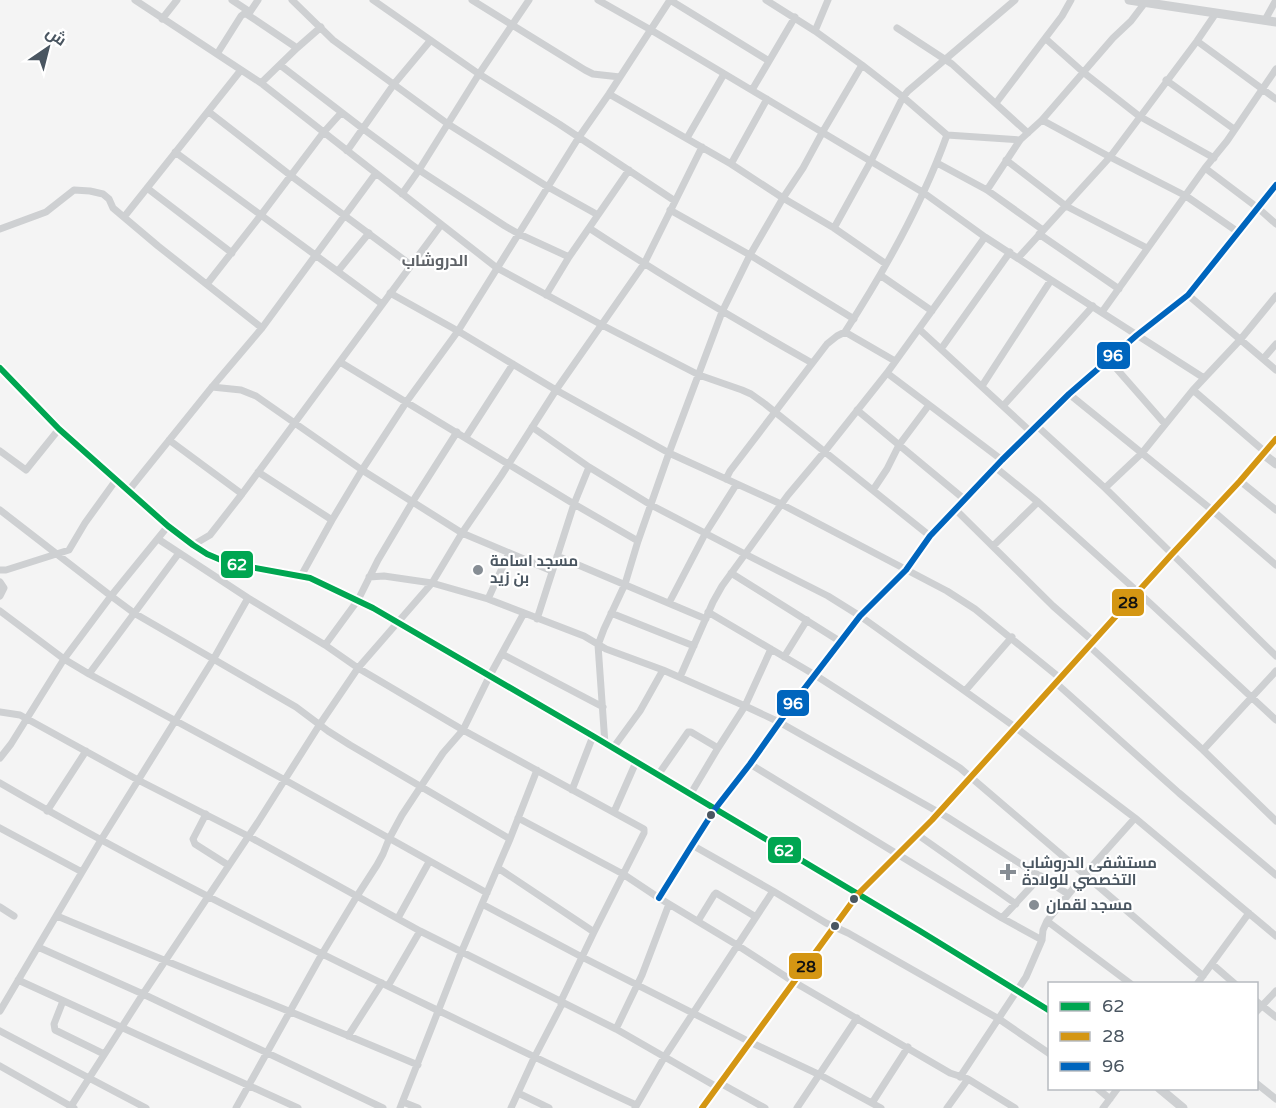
<svg xmlns="http://www.w3.org/2000/svg" width="1276" height="1108" font-family="'Varela Round',Cairo,sans-serif">
	<style>
		.lines { fill: none; stroke-linecap: round; stroke-linejoin: round }
		.minor { stroke: #ced0d2; stroke-width: 7 }
		.tertiary { stroke: #ced0d2; stroke-width: 9 }
		.bus-1-casing { stroke: #fff; stroke-width: 10 }
		.bus-2-casing { stroke: #fff; stroke-width: 10 }
		.bus-3-casing { stroke: #fff; stroke-width: 10 }
		.bus-1 { stroke: #00a651; stroke-width: 6 }
		.bus-2 { stroke: #d49613; stroke-width: 6 }
		.bus-3 { stroke: #0065bd; stroke-width: 6 }
		.poi-dot { fill: #868d94; stroke: #fff; stroke-width: 2 }
		.bus-dot { fill: #4a5661; stroke: #fff; stroke-width: 2 }
		.labels { text-anchor: middle; dominant-baseline: central; stroke-width: 4.5; stroke-linejoin: round; paint-order: stroke }
		.poi-label { font-size: 15px; font-weight: bold; fill: #4a5661; stroke: #fff; text-anchor: start }
		.neighbourhood-label { font-size: 16px; font-weight: bold; fill: #5f6368; stroke: #fff }
		.line-badge { stroke: #fff; stroke-width: 2 }
		.badge-label { font-size: 16px; text-anchor: middle; font-weight: bold; fill: #fff }
		.pale-badge-label { font-size: 16px; text-anchor: middle; font-weight: bold; fill: #111 }
	</style>
	<rect width="100%" height="100%" fill="#f4f4f4"/>
	<g class="lines">
		<path class="minor" d="M 135,0 L 261,83 L 497,268 L 602,325 L 699,375 L 742,390 L 751,394 L 765,404 L 930,536
			M 232,0 L 250,12
			M 292,0 L 333,40 L 448,124 L 548,187 L 598,215
			M 373,0 L 479,74 L 559,124 L 675,201
			M 472,0 L 585,70 L 593,74 L 620,77
			M 598,0 L 651,30 L 924,193 L 985,237 L 1051,280 L 1204,378
			M 670,0 L 769,61
			M 766,0 L 815,31 L 862,65 L 903,97 L 947,135 L 1020,140
			M 248,15 L 297,48
			M 162,19 L 177,0
			M 1265,20 L 1276,0
			M 897,28 L 952,64 L 1028,133
			M 815,31 L 828,0
			M 1046,39 L 1083,72 L 1139,116 L 1214,158
			M 1197,41 L 1276,99
			M 217,54 L 241,16 L 245,13 L 248,15 L 258,0
			M 280,65 L 362,128 L 419,170 L 505,226 L 519,234 L 569,257
			M 1166,80 L 1234,129
			M 261,83 L 297,48 L 321,27
			M 752,90 L 795,17
			M 609,94 L 731,164 L 783,198 L 834,228 L 886,264
			M 996,103 L 1062,16 L 1071,0
			M 209,112 L 290,175 L 411,265
			M 1042,120 L 1110,157 L 1186,196 L 1238,232
			M 687,138 L 724,74
			M 347,151 L 394,84 L 430,41
			M 175,152 L 382,304
			M 1006,160 L 1066,206 L 1147,248
			M 937,163 L 987,190 L 1043,230
			M 731,164 L 767,99
			M 1205,168 L 1258,208 L 1276,224
			M 147,188 L 232,253
			M 987,190 L 1020,140 L 1042,120 L 1113,38 L 1131,21 L 1147,0
			M 402,194 L 419,170 L 479,74 L 529,0
			M 670,210 L 750,255 L 854,319
			M 124,217 L 241,70
			M 589,228 C 662,276 736,320 812,363
			M 834,228 L 871,161 L 903,97 L 908,91 L 1015,0
			M 0,229 L 46,212 L 74,190 L 90,191 L 103,194 L 109,199 L 113,208 L 158,246 L 262,328
			M 1039,234 L 1119,289
			M 1018,258 L 1110,157 L 1197,41 L 1216,13
			M 338,271 L 369,233
			M 880,275 L 932,311
			M 207,284 L 261,215 L 323,133 L 341,113
			M 390,293 L 458,331 L 556,390 L 669,453 L 781,504 L 947,591 L 975,609 L 1060,678
			M 546,295 L 569,257 L 629,170
			M 1188,295 L 1276,370
			M 1102,312 L 1205,168 L 1227,141 L 1276,69
			M 919,329 L 1031,432
			M 845,332 L 895,361
			M 941,349 L 1010,252
			M 1108,359 L 1165,424
			M 1263,359 L 1276,344
			M 340,362 L 574,504 L 638,541
			M 887,373 L 1002,460
			M 982,386 L 1051,280
			M 212,387 L 241,390 L 256,396 L 362,470 L 462,533 L 552,571
			M 1193,390 L 1264,451
			M 1069,394 L 1212,510 L 1276,565
			M 1003,406 L 1093,306
			M 857,410 L 964,499
			M 1037,426 L 1105,488 L 1276,656
			M 532,427 L 589,467 L 651,505 L 745,554 L 828,596 L 860,616 L 1015,727 L 1135,818 L 1276,936
			M 466,437 L 513,364
			M 169,440 L 242,494
			M 0,451 L 26,470 L 59,429
			M 995,467 L 1038,502 L 1138,592 L 1276,720
			M 258,472 L 332,520
			M 726,479 L 730,471 L 827,344 L 837,336 L 845,332 C 885,270 922,205 947,135
			M 1240,481 L 1276,510
			M 1105,488 L 1142,453 L 1193,390 L 1240,340 L 1276,296
			M 129,490 L 212,387 L 262,328 L 376,173
			M 873,490 L 887,469 L 899,445 L 929,405
			M 955,509 L 1053,606 L 1093,641
			M 0,510 L 111,596 L 134,613 L 296,707 L 328,731 L 350,745 L 510,839
			M 158,539 L 248,598 L 325,645 L 358,668 L 463,730 L 644,829 L 644,833 L 594,932 L 561,1001 L 561,1006 L 534,1058 L 511,1108
			M 193,545 L 210,535 L 242,494 L 441,225
			M 993,546 L 1038,502
			M 557,556 L 706,619
			M 0,570 L 6,570 L 69,550 L 85,523 L 116,480
			M 731,573 L 841,642
			M 301,576 L 332,520 L 362,470 L 407,401 L 458,331 L 579,137 L 609,94 L 670,0
			M 369,577 L 384,576 L 432,583 L 488,599 L 584,636 L 606,649 L 663,670 L 745,706 L 779,722 L 947,817 L 1068,894
			M 0,582 L 4,588 L 0,596
			M 488,599 L 509,553
			M 669,603 L 705,534 L 736,485
			M 0,611 L 64,659 L 89,674 L 285,780 L 487,893
			M 708,612 L 815,675 L 960,768 L 1203,976
			M 611,613 L 694,646
			M 537,619 L 574,504 L 589,467
			M 325,645 L 358,600 L 378,560 L 413,501 L 457,432
			M 1089,646 L 1203,750 L 1276,821
			M 502,654 L 603,707
			M 784,657 L 807,620
			M 89,674 L 179,553
			M 680,677 L 713,602 L 722,586 L 788,495 L 825,451 L 887,373 L 985,237
			M 1056,683 L 1179,793 L 1276,875
			M 965,691 L 1012,637
			M 0,712 L 20,715 L 138,780 L 248,836 L 420,931 L 616,1029 L 717,1087
			M 605,744 L 598,645 L 604,629 L 625,584 L 638,541 L 669,453 L 722,312 L 750,255 L 783,198 L 803,168 L 822,133 L 862,65
			M 613,748 L 640,711 L 663,670
			M 1203,750 L 1276,671
			M 0,758 L 11,744 L 64,659 L 111,596 L 168,526
			M 750,764 L 1002,918 L 1042,940
			M 658,775 L 688,732 L 691,732 L 718,748
			M 0,783 C 141,865 288,938 435,1009 C 502,1041 569,1074 636,1105
			M 572,790 L 593,736
			M 690,795 L 718,748 L 745,706 L 771,649
			M 47,811 L 86,751
			M 614,812 L 636,762
			M 206,814 L 193,839 L 195,844 L 228,865
			M 518,818 L 623,874 L 659,898 L 737,945 L 794,982 L 950,1073 L 968,1079 L 1015,1108
			M 0,828 L 82,872
			M 918,835 L 1016,904
			M 692,845 L 773,891 L 826,923 L 848,933 L 999,1019 L 1050,1054
			M 498,868 L 594,932
			M 858,894 L 932,820 L 1172,554 L 1240,481 L 1276,439
			M 659,898 L 692,845 L 715,809 L 750,764 L 791,706 L 860,616 L 906,570 L 930,536 L 1002,460 L 1069,394 L 1137,335 L 1188,295 L 1276,185
			M 482,904 L 582,957 L 750,1042 L 820,1075 L 881,1108
			M 0,907 L 14,916
			M 57,916 C 177,966 298,1014 418,1065
			M 398,918 L 429,862
			M 1002,918 L 1041,876
			M 698,921 L 714,895 L 716,893 L 756,917
			M 1047,921 L 1131,984
			M 38,947 L 143,994 L 383,1108
			M 1212,964 L 1235,984
			M 18,980 L 298,1108
			M 1197,984 L 1249,913
			M 388,986 L 420,931
			M 63,1001 L 54,1024 L 55,1030 L 104,1054
			M 1256,1001 L 1276,1017
			M 0,1011 L 101,840 L 213,660 L 248,598
			M 1256,1012 L 1276,991
			M 616,1029 L 642,975 L 669,904
			M 0,1031 L 146,1108
			M 348,1036 L 382,983
			M 0,1066 L 74,1108
			M 960,1077 L 1026,977 L 1042,940 L 1043,930 L 1047,921 L 1085,874 L 1135,818
			M 720,1083 L 765,1108
			M 1256,1083 L 1276,1099
			M 1097,1088 L 1110,1099
			M 518,1093 L 549,1108
			M 403,1102 L 418,1108
			M 872,1103 L 908,1047
			M 70,1108 L 143,994 L 258,822 L 320,724 L 358,668 L 432,583 L 462,533 L 501,476 L 556,390 L 644,264 L 702,147
			M 236,1108 L 322,954 L 357,896 L 377,865 L 383,854 L 389,839 L 402,815 L 443,753 L 463,730 L 489,677 L 524,613
			M 400,1108 L 461,953 L 510,839 L 537,770
			M 635,1108 L 665,1056 L 773,891
			M 797,1108 L 857,1018
			M 947,1108 L 968,1079
			M 1103,1108 L 1118,1088"/>
		<path class="tertiary" d="M 1129,0 L 1276,22
			M 0,368 L 59,429 L 168,526 L 193,545 L 207,554 L 221,560 L 239,565 L 310,578 L 373,608 L 593,736 L 920,931 L 1050,1011
			M 1263,454 L 1276,464
			M 1159,1088 L 1183,1108
			M 702,1108 L 858,894"/>
		<defs>
			<path id="bus-1" d="M 0,368 L 59,429 L 168,526 L 193,545 L 207,554 L 221,560 L 239,565 L 310,578 L 373,608 L 593,736 L 920,931 L 1050,1011"/>
			<path id="bus-2" d="M 702,1108 L 858,894 L 932,820 L 1172,554 L 1240,481 L 1276,439"/>
			<path id="bus-3" d="M 659,898 L 692,845 L 715,809 L 750,764 L 791,706 L 860,616 L 906,570 L 930,536 L 1002,460 L 1069,394 L 1137,335 L 1188,295 L 1276,185"/>
		</defs>
		<use href="#bus-1" class="bus-1-casing"/>
		<use href="#bus-2" class="bus-2-casing"/>
		<use href="#bus-3" class="bus-3-casing"/>
		<use href="#bus-1" class="bus-1"/>
		<use href="#bus-2" class="bus-2"/>
		<use href="#bus-3" class="bus-3"/>
	</g>
	<g class="poi-dot">
		<circle cx="478" cy="570" r="6"/>
		<path d="M1005 863h6v6h6v6h-6v6h-6v-6h-6v-6h6z"/>
		<circle cx="1034" cy="905" r="6"/>
	</g>
	<g class="bus-dot">
		<circle cx="711" cy="815" r="5"/>
		<circle cx="854" cy="899" r="5"/>
		<circle cx="835" cy="926" r="5"/>
	</g>
	<g class="labels">
		<g class="poi-label">
			<text x="490" y="561">مسجد اسامة<tspan x="490" dy="17">بن زيد</tspan></text>
			<text x="1022" y="863">مستشفى الدروشاب<tspan x="1022" dy="17">التخصصي للولادة</tspan></text>
			<text x="1046" y="905">مسجد لقمان</text>
		</g>
		<g class="neighbourhood-label">
			<text x="435" y="261">الدروشاب</text>
		</g>
	</g>
	<g class="line-badge">
		<rect x="1096" y="341" width="35" height="29" rx="6" fill="#0065bd"/>
		<rect x="220" y="550" width="34" height="29" rx="6" fill="#00a651"/>
		<rect x="1111" y="588" width="34" height="29" rx="6" fill="#d49613"/>
		<rect x="776" y="689" width="34" height="28" rx="6" fill="#0065bd"/>
		<rect x="767" y="836" width="35" height="28" rx="6" fill="#00a651"/>
		<rect x="788" y="952" width="35" height="28" rx="6" fill="#d49613"/>
	</g>
	<g class="badge-label">
		<text x="1113" y="361">96</text>
		<text x="237" y="570">62</text>
		<text x="793" y="709">96</text>
		<text x="784" y="856">62</text>
	</g>
	<g class="pale-badge-label">
		<text x="1128" y="608">28</text>
		<text x="806" y="972">28</text>
	</g>
	<rect x="1048" y="982" width="210" height="108" fill="#ffffff" stroke="#b7bbc0" stroke-width="1.5"/>
	<rect x="1060" y="1002" width="30" height="9" fill="#00a651" stroke="#b7bbc0" stroke-width="1.5"/>
	<text x="1102" y="1012" font-size="18" fill="#4a5661">62</text>
	<rect x="1060" y="1032" width="30" height="9" fill="#d49613" stroke="#b7bbc0" stroke-width="1.5"/>
	<text x="1102" y="1042" font-size="18" fill="#4a5661">28</text>
	<rect x="1060" y="1062" width="30" height="9" fill="#0065bd" stroke="#b7bbc0" stroke-width="1.5"/>
	<text x="1102" y="1072" font-size="18" fill="#4a5661">96</text>
	<g transform="translate(48 48) rotate(35)" stroke="#ffffff" stroke-width="4.5" paint-order="stroke">
	<path d="M0-4.5L10 22L0 15L-10 22Z" fill="#4a5661"/>
	<text y="-9" font-size="16" font-weight="bold" text-anchor="middle" fill="#4a5661">ش</text>
	</g>
</svg>
